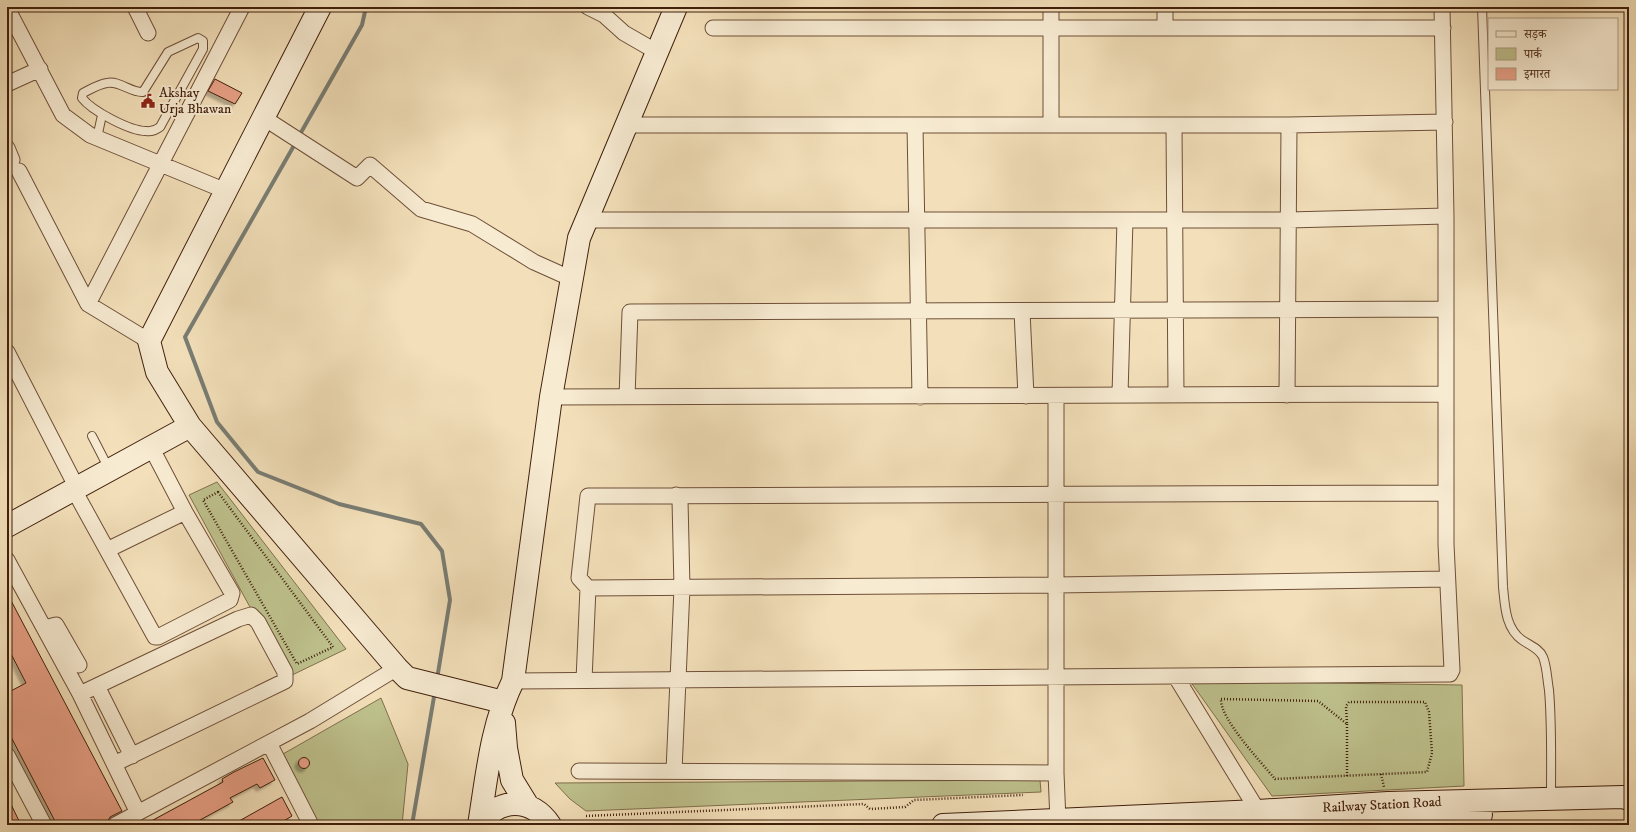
<svg xmlns="http://www.w3.org/2000/svg" width="1636" height="832" font-family="'IM FELL DW Pica','Noto Serif Devanagari',serif">
	<style>
		.green { fill: #bec18d; stroke: #80704c }
		.lines { fill: none; stroke-linecap: round; stroke-linejoin: round }
		.stream { stroke: #797d74; stroke-width: 4 }
		.building { fill: #e8a086; stroke: #411f0c; filter: url(#shadow) }
		.lane-casing { stroke: #6e4f38; stroke-width: 10 }
		.street-casing { stroke: #6e4f38; stroke-width: 17 }
		.secondary-casing { stroke: #411f0c; stroke-width: 24 }
		.path { stroke: #411f0c; stroke-width: 2.5; stroke-dasharray: 1 2; stroke-linecap: butt }
		.lane { stroke: #f7ebd2; stroke-width: 8 }
		.street { stroke: #f7ebd2; stroke-width: 15 }
		.secondary { stroke: #f7ebd2; stroke-width: 22 }
		.labels { text-anchor: middle; dominant-baseline: central; stroke-width: 4; stroke-linejoin: round; paint-order: stroke }
		.poi-label { font-size: 14px; fill: #411f0c; stroke: #f7ebd2; text-anchor: start }
		.street-label { font-size: 14px; fill: #411f0c; stroke: #f7ebd2 }
	</style>
	<defs>
		<filter id="shadow"><feDropShadow dx="-3.5" dy="3.5" stdDeviation="1" flood-color="#0004"/></filter>
	</defs>
	<rect width="100%" height="100%" fill="#f3e0ba"/>
	<filter id="stains"><feTurbulence type="fractalNoise" baseFrequency=".005" numOctaves="4"/><feColorMatrix values="0 0 0 0 .2 0 0 0 0 .09 0 0 0 0 .02 0 0 0 .5 -.17"/></filter>
	<radialGradient id="worn" r=".72"><stop offset=".6" stop-color="#630" stop-opacity="0"/><stop offset="1" stop-color="#630" stop-opacity=".3"/></radialGradient>
	<path class="green" d="M 217,482 L 346,649 L 288,677 L 189,495 Z
		M 1190,681 L 1462,685 L 1464,786 L 1272,796 Z
		M 381,698 L 408,764 L 402,825 L 319,825 L 283,754 Z
		M 1040,780 L 1041,792 L 586,811 L 570,799 L 555,783 Z"/>
	<g class="lines">
		<path class="stream" d="M 299,136 L 362,25 L 366,7
			M 296,142 L 185,337 L 217,422 L 258,472 L 339,504 L 421,524 L 442,551 L 450,600 L 437,679
			M 412,825 L 435,691"/>
	</g>
	<path class="building" d="M 215,79 L 242,93 L 235,104 L 208,91 Z
		M 7,593 L 122,811 L 110,817 L 106,825 L 57,825 L 10,735 L 7,737 L 7,693 L 26,683 L 7,646 Z
		M298.5 763a5.5 5.5 0 1 1 11 0a5.5 5.5 0 1 1-11 0Z
		M 263,758 L 275,780 L 273,781 L 260,788 L 257,784 L 230,798 L 233,802 L 191,825 L 144,825 L 223,782 L 222,779 L 234,772 Z
		M 7,796 L 21,825 L 7,825 Z
		M 282,797 L 292,816 L 277,825 L 232,825 Z"/>
	<g class="lines">
		<defs>
			<path id="lane" d="M 1482,7 L 1503,587 C 1505,605 1505,628 1522,640 C 1529,645 1539,648 1543,657 C 1547,667 1547,679 1549,690 C 1552,725 1551,761 1551,797
				M 198,38 L 203,41 L 203,49 L 160,127 C 156,130 152,132 146,131 C 130,131 92,111 82,98 L 83,93 C 91,89 99,84 107,83 C 119,80 131,93 143,92 L 168,52 Z
				M 97,138 L 102,115
				M 92,436 L 109,469"/>
			<path id="street" d="M 135,7 L 148,33
				M 588,7 L 604,15 L 624,33 L 657,52
				M 1165,7 L 1165,28
				M 7,8 L 63,115 L 90,135 L 226,191
				M 713,28 L 1443,28
				M 7,84 L 40,69
				M 264,118 L 357,178 L 370,165 L 421,209 L 472,224 L 534,262 L 572,279
				M 1051,124 L 1051,7
				M 627,125 L 1289,125 L 1445,122
				M 1174,125 L 1176,395
				M 915,126 L 920,397
				M 7,148 L 12,160 L 7,167
				M 19,171 L 88,304
				M 586,220 L 1288,220 L 1446,216
				M 1022,311 L 1026,396
				M 149,341 L 88,304 L 242,7
				M 7,352 L 77,488
				M 1120,395 L 1125,220
				M 1287,395 L 1289,125
				M 1056,396 L 1056,773 L 1058,821
				M 551,397 L 1445,394
				M 627,397 L 630,312 C 902,312 1174,308 1445,309
				M 74,490 L 155,637 L 158,637 L 230,600 L 232,593 L 185,512 L 151,447
				M 107,550 L 185,512
				M 7,560 L 80,694 L 138,813
				M 588,588 L 1056,585 L 1447,579
				M 44,628 L 56,625 L 79,665
				M 1176,677 L 1258,811
				M 584,680 L 588,588 L 579,578 L 588,496 L 1446,493
				M 513,681 L 1450,674 L 1452,670 L 1446,544 L 1446,216 L 1442,7
				M 97,686 L 132,756
				M 80,694 L 238,619 L 251,615 L 258,622 L 285,672 L 285,681 L 114,764
				M 269,743 L 311,825
				M 7,755 L 44,825
				M 579,771 L 1056,773
				M 674,771 L 682,588 L 680,500 L 676,495
				M 115,825 L 310,721 L 397,668"/>
			<path id="secondary" d="M 320,7 L 149,341 L 157,372 L 190,426 L 397,668 L 407,678 L 503,702
				M 7,526 L 190,426
				M 504,723 L 506,748 L 512,780 L 528,806
				M 479,825 C 487,776 491,726 513,681 L 551,397 L 579,238 L 676,7
				M 480,825 C 498,797 532,797 550,825
				M 943,825 L 1258,811 L 1388,803 L 1623,797 L 1629,799
				M 1302,825 L 1481,815"/>
		</defs>
		<use href="#lane" class="lane-casing"/>
		<use href="#street" class="street-casing"/>
		<use href="#secondary" class="secondary-casing"/>
		<path class="path" d="M 218,492 L 333,647 L 297,664 L 203,500 Z
			M 1221,699 L 1318,701 L 1347,724 L 1346,706 L 1349,702 L 1425,702 L 1429,712 L 1432,753 L 1427,772 L 1275,779 C 1261,762 1220,719 1221,699 Z
			M 1347,724 L 1347,776
			M 1381,774 L 1384,787
			M 586,816 L 864,804 L 870,809 L 905,807 L 914,800 L 1023,795
			M 456,825 L 457,820"/>
		<use href="#lane" class="lane"/>
		<use href="#street" class="street"/>
		<use href="#secondary" class="secondary"/>
	</g>
	<defs>
		<symbol id="civic-bare" viewBox="-9 -9 18 18"><path d="M-.6-6.5H3V-4.5H.6V-3L4-1V1h2V6H-6V1h2V-1L-.6-3ZM-1.2 2.5V6h2.4V2.5Z" fill="#8f2418" stroke="#f7ebd2" stroke-width="2.5" paint-order="stroke"/></symbol>
	</defs>
	<g fill-rule="evenodd">
		<use href="#civic-bare" x="138" y="91" width="20" height="20"/>
	</g>
	<g class="labels">
		<g class="poi-label">
			<text x="159" y="93">Akshay<tspan x="159" dy="16">Urja Bhawan</tspan></text>
		</g>
		<g class="street-label">
			<text transform="translate(1382 805) rotate(-3)">Railway Station Road</text>
		</g>
	</g>
	<rect width="1636" height="832" fill="none" stroke="#f3e0ba" stroke-width="24"/>
	<rect x="8" y="8" width="1620" height="816" fill="none" stroke="#411f0c" stroke-width="2"/>
	<rect x="12" y="12" width="1612" height="808" fill="none" stroke="#411f0c"/>
	<rect x="1488" y="18" width="130" height="72" fill="#f7ebd2" stroke="#ae9983"/>
	<rect x="1496" y="31" width="20" height="6" fill="#f7ebd2" stroke="#ae9983"/>
	<text x="1524" y="38" font-size="12" fill="#411f0c">सड़क</text>
	<rect x="1496" y="48" width="20" height="12" fill="#bec18d" stroke="#ae9983"/>
	<text x="1524" y="58" font-size="12" fill="#411f0c">पार्क</text>
	<rect x="1496" y="68" width="20" height="12" fill="#e8a086" stroke="#ae9983"/>
	<text x="1524" y="78" font-size="12" fill="#411f0c">इमारत</text>
	<rect width="100%" height="100%" filter="url(#stains)"/>
	<rect width="100%" height="100%" fill="url(#worn)"/>
</svg>
